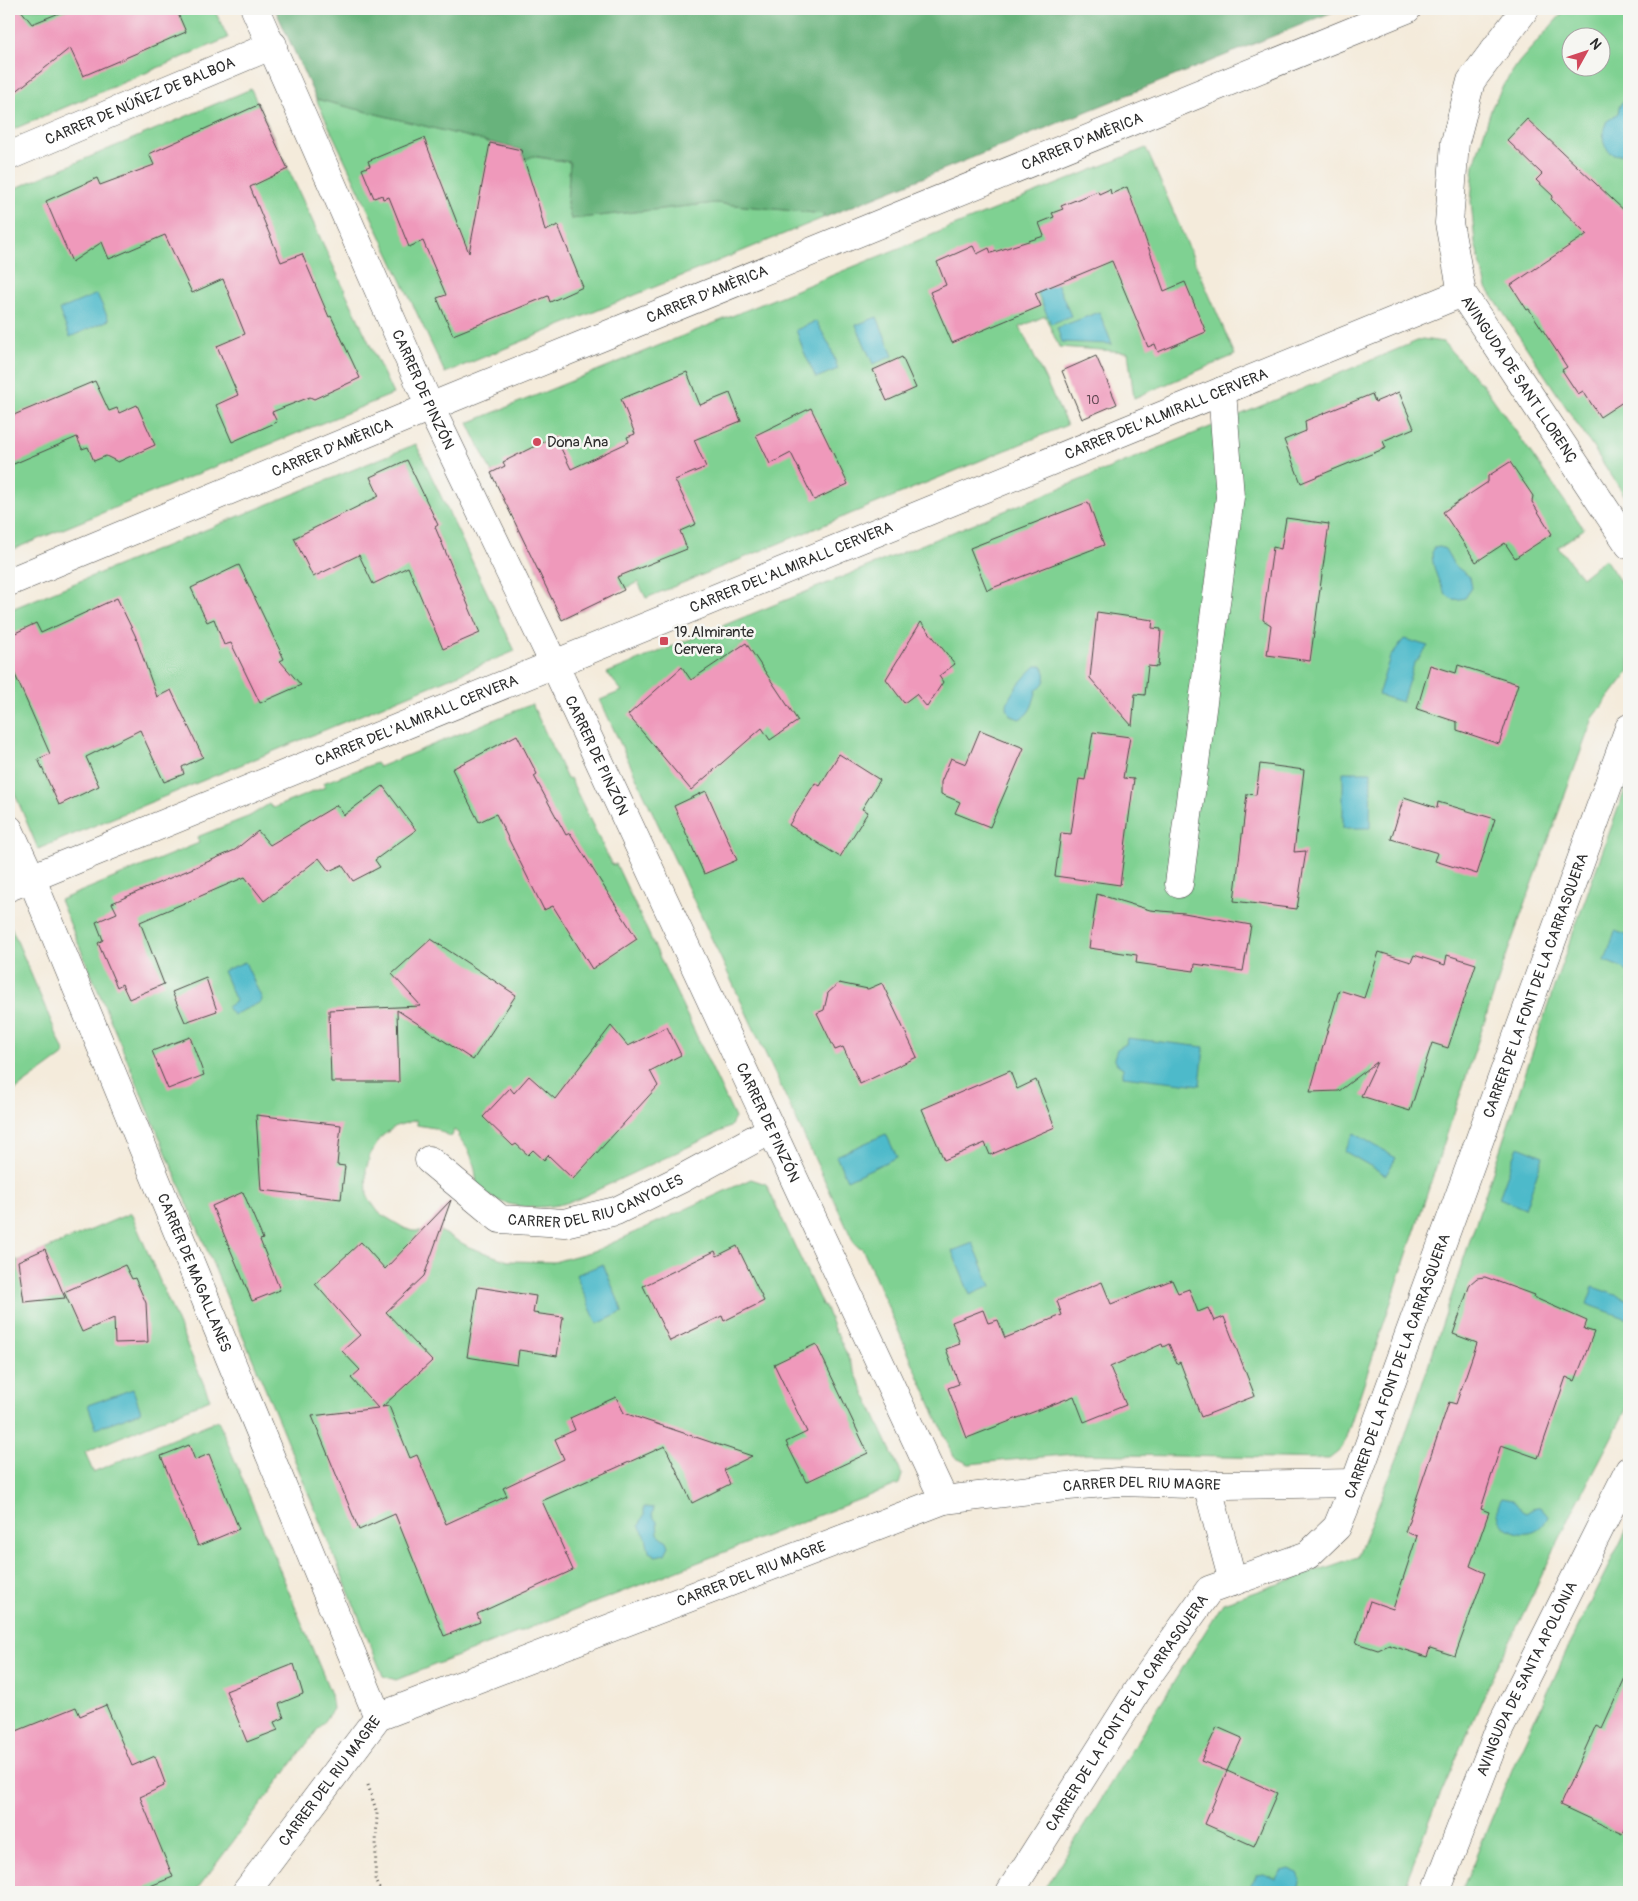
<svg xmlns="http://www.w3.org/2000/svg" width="1638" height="1901" font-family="Pangolin,sans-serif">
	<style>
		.green { fill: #7fd192; stroke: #557e5e; fill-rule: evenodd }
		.forest { fill: #67b37c; stroke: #496f54 }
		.water { fill: #4ebaca; stroke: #3c727a }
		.building { fill: #ef99bb }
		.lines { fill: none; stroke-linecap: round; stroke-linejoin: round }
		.minor-casing { stroke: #494845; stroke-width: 29 }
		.path { stroke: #494845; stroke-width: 3; stroke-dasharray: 1 4; stroke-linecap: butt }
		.minor { stroke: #fff; stroke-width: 28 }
		.poi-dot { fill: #d1495b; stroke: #f6f6f2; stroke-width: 2 }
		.labels { text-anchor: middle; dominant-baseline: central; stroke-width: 5; stroke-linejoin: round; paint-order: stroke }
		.number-label { font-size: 12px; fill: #5c464f }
		.street-label { font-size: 15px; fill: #2b2b2b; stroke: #f6f6f2 }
		.poi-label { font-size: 15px; fill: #2b2b2b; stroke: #f6f6f2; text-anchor: start }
	</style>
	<rect width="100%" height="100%" fill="#f6f6f2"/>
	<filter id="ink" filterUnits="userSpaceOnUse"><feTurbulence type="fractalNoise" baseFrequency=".02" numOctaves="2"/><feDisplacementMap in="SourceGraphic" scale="10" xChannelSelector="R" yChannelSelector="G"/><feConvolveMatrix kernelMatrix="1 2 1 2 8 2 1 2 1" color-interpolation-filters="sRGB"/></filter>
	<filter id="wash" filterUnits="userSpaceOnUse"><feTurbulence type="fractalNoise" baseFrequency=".0096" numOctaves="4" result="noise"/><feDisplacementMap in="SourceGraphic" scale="20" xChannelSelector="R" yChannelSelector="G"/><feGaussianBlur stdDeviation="1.12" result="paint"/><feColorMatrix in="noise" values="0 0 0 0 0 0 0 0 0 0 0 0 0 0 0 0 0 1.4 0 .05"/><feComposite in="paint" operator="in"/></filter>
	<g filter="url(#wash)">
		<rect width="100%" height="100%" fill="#f4ebdb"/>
		<path class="green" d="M 9,9 L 214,9 L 228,38 L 9,131 Z
			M 1566,9 L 1629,9 L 1629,502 L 1487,288 L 1475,243 L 1471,201 L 1474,165 L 1492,107 L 1504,84 L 1519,62 ZM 1570,38 L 1600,38 L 1600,68 L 1570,68 Z
			M 251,89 L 393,394 L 9,551 L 9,191 Z
			M 316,99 L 521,150 L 536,157 L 570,162 L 567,204 L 571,219 L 715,203 L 824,214 L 823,218 L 445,373 Z
			M 1146,148 L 1235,355 L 1134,398 L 1128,352 L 1059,347 L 1045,316 L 1020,327 L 1067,425 L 646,598 L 638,582 L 562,620 L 468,423 Z
			M 1422,339 L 1443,342 L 1478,381 L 1482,383 L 1584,529 L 1558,547 L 1582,577 L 1605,559 L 1629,595 L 1629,671 L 1593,718 L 1508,951 L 1343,1446 L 1338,1452 L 1329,1459 L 1074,1454 L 969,1464 L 954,1457 L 862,1248 L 858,1247 L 854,1243 L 600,700 L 622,691 L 607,673 L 1225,421 Z
			M 416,444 L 515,651 L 38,849 L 9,780 L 9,610 Z
			M 532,704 L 567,779 L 570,778 L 612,865 L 616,864 L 735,1118 L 730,1127 L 576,1200 C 552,1208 527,1210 502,1202 C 493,1199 485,1193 477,1189 C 476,1168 473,1152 458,1137 L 459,1134 L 454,1130 L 451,1137 L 434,1128 L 417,1125 L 416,1120 L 396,1126 L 382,1136 L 370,1155 L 366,1170 L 367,1195 L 374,1206 L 379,1213 L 404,1228 L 412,1231 L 440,1231 L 469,1247 L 508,1261 L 554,1262 L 597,1250 L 751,1179 L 766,1184 L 823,1307 L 825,1306 L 836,1334 L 837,1333 L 902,1475 L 899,1484 L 396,1680 L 383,1676 L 280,1424 L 60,900 L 199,843 L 197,837 L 250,816 L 269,804 L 273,808 L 325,787 L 323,783 L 376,763 L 379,767 Z
			M 1629,778 L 1629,1404 L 1574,1509 L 1490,1682 L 1434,1810 L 1402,1892 L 1043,1892 L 1223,1603 L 1357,1557 L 1399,1454 L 1559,972 Z
			M 9,922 L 65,1054 L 9,1095 Z
			M 131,1213 L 210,1399 L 85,1452 L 93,1472 L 218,1420 L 331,1694 L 333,1709 L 195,1892 L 9,1892 L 9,1252 L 18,1261 Z
			M 1627,1529 L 1629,1530 L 1629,1892 L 1461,1892 L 1516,1760 L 1576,1631 Z"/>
		<path class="forest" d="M 275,9 L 1340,9 L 823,218 L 824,214 L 715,203 L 571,219 L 567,204 L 570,162 L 533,156 L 524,160 L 521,150 L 316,99 Z"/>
		<path class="water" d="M 1627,101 L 1629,102 L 1629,151 C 1620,158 1607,155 1604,143 C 1602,137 1605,129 1606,122 L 1618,113 L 1619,107 L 1622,102 Z
			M 1054,276 L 1071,316 L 1051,324 L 1034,284 Z
			M 97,294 L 109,320 L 70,337 L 59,310 Z
			M 1099,312 L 1112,344 L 1062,342 L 1057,328 Z
			M 877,317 L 893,356 L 873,364 L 856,325 Z
			M 816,321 L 830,346 L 838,369 L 816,378 L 804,352 L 796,330 Z
			M 1440,547 L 1445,549 L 1454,565 L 1470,577 L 1472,588 L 1465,598 C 1460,599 1454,601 1449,597 C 1440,590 1429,559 1433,548 Z
			M 1404,639 L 1428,646 L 1414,664 L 1402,702 L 1378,695 L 1390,657 Z
			M 1036,666 L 1042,666 C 1048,675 1046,684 1037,689 C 1033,702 1032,714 1019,719 L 1010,715 C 1010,714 1007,709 1007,707 C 1006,696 1027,674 1036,666 Z
			M 1343,772 L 1371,772 L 1370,828 L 1343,828 Z
			M 1615,931 L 1629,936 L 1629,974 L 1623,968 L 1605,961 Z
			M 245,962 L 262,999 L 261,1002 L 233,1015 L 227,1007 L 236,1001 L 223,971 Z
			M 1127,1038 L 1204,1047 L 1200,1085 L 1123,1076 L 1123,1068 L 1117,1064 L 1114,1058 L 1117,1049 L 1126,1044 Z
			M 1354,1133 L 1396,1158 L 1386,1175 L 1344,1151 Z
			M 886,1134 L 897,1157 L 847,1180 L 836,1156 Z
			M 1518,1146 L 1543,1156 L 1525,1209 L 1499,1198 Z
			M 973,1243 L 991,1286 L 970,1295 L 952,1251 Z
			M 603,1264 L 623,1312 L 597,1324 L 576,1275 Z
			M 1593,1287 L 1629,1300 L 1628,1319 L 1587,1304 Z
			M 133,1389 L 141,1412 L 96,1428 L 88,1405 Z
			M 1502,1498 L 1513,1500 L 1522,1511 L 1526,1513 L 1536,1507 L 1541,1507 L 1548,1515 C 1538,1551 1482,1528 1502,1498 Z
			M 644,1507 L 654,1508 L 652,1515 L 657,1522 L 658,1534 L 667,1541 L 669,1546 L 665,1554 L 656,1556 L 649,1552 L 646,1537 L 639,1526 L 644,1515 Z
			M 1290,1869 L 1297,1873 L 1301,1883 L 1299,1892 L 1250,1892 L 1250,1884 L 1256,1875 L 1264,1874 L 1275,1879 L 1282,1871 Z"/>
		<g id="blocks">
			<path class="building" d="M 9,9 L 20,9 L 32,24 L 69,9 L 176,9 L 186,32 L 83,76 L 70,48 L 9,97 Z
				M 258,105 L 288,169 L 250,187 L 281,262 L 302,254 L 329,317 L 331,316 L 360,378 L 314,399 L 310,397 L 272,412 L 277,422 L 232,442 L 216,405 L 238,395 L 217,346 L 245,334 L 223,279 L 192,293 L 165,235 L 109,259 L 102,242 L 72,262 L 46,201 L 97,178 L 100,185 L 154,165 L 149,154 Z
				M 1527,119 L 1629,215 L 1629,398 L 1600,417 L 1583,391 L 1578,394 L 1562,370 L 1567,367 L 1529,309 L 1527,310 L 1511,285 L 1587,234 L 1551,199 L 1553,196 L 1536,180 L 1542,174 L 1507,140 Z
				M 424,138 L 469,253 L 490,143 L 521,150 L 539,207 L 545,231 L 558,225 L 583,287 L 550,302 L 548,296 L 453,335 L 437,298 L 446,295 L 423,241 L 409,247 L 389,197 L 383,199 L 382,195 L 374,198 L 362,169 L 370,166 L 368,161 Z
				M 1127,187 L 1164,291 L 1185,282 L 1206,332 L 1158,352 L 1155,344 L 1148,347 L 1112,261 L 1035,293 L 1041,306 L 952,343 L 930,292 L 946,285 L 937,262 L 973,246 L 977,254 L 989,248 L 991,253 L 1044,236 L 1039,223 L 1054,217 L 1052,213 L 1063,209 L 1061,206 L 1098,191 L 1099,194 L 1110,189 L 1111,194 Z
				M 1096,356 L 1117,404 L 1082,419 L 1062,371 Z
				M 902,357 L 916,388 L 887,401 L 873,370 Z
				M 687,372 L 700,405 L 730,393 L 741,421 L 694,440 L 706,467 L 675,480 L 696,524 L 680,531 L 687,549 L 617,577 L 624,590 L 562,620 L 491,473 L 505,466 L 503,462 L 555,436 L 571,469 L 629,442 L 627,437 L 635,434 L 621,399 Z
				M 95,381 L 109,411 L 117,408 L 119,413 L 137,405 L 155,445 L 118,462 L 106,456 L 94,461 L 88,447 L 82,449 L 77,437 L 9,466 L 9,417 Z
				M 1399,392 L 1414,428 L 1383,441 L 1386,448 L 1301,483 L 1284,440 L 1306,431 L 1305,421 L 1372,394 L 1375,402 Z
				M 811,408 L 848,484 L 814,500 L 791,453 L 770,464 L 756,435 Z
				M 407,460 L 438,525 L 435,527 L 480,633 L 443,649 L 408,567 L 373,584 L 359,555 L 313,577 L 294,538 L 379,496 L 370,477 Z
				M 1510,462 L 1533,496 L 1532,502 L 1552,534 L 1515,558 L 1505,543 L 1476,562 L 1443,512 L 1488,482 L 1488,476 Z
				M 1088,502 L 1104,545 L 987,590 L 970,548 Z
				M 1286,518 L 1329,524 L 1310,661 L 1267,655 L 1271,625 L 1263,620 L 1273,547 L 1281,549 Z
				M 239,565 L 284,659 L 280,661 L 301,685 L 260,703 L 231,643 L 224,645 L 214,619 L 207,622 L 191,588 Z
				M 117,598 L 135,635 L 157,697 L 171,690 L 203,757 L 182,767 L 184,774 L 164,782 L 140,730 L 86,757 L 99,786 L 59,805 L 38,759 L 50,754 L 9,661 L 9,636 L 36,623 L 41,633 Z
				M 1097,612 L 1153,620 L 1152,628 L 1161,629 L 1158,667 L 1148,666 L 1145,695 L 1135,694 L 1132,726 L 1090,678 Z
				M 921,622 L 955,664 L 939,676 L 943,682 L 927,707 L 916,694 L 904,703 L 886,679 Z
				M 746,643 L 798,721 L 770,740 L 762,728 L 691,790 L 628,715 L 682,667 L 691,680 Z
				M 1430,665 L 1456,673 L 1458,665 L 1518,684 L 1499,744 L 1457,730 L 1457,722 L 1417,709 Z
				M 980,730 L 1024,748 L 990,827 L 955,813 L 960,802 L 941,794 L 941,782 L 951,758 L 966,764 Z
				M 1093,732 L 1130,737 L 1123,778 L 1134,779 L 1120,885 L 1055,876 L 1061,833 L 1071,834 L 1079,779 L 1085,780 Z
				M 517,735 L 537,774 L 534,776 L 566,835 L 570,833 L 637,939 L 592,969 L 553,906 L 544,910 L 496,814 L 479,822 L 452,769 Z
				M 839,754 L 880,780 L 862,809 L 868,812 L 840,857 L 789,825 L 815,783 L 820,786 Z
				M 1260,764 L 1304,770 L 1294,852 L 1306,851 L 1297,909 L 1234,901 L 1247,794 L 1256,795 Z
				M 383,786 L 416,830 L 375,860 L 380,867 L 353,881 L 342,865 L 329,871 L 319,858 L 264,901 L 245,877 L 140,922 L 164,984 L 129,999 L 122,984 L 117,987 L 98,943 L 103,940 L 96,922 L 117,913 L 112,903 L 235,850 L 258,831 L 270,845 L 337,805 L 344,815 Z
				M 706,791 L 737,860 L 704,874 L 674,806 Z
				M 1404,797 L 1437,808 L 1438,802 L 1495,819 L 1477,874 L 1435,861 L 1438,853 L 1391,839 Z
				M 1097,894 L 1150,910 L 1184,913 L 1251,925 L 1243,971 L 1195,964 L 1194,971 L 1136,963 L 1137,955 L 1089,948 Z
				M 431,939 L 516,995 L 473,1060 L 397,1010 L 399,1082 L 331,1082 L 329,1010 L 421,1006 L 392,974 Z
				M 1379,952 L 1411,962 L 1414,955 L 1445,965 L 1447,955 L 1476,964 L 1448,1048 L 1432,1043 L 1410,1111 L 1361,1096 L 1377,1062 L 1339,1091 L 1310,1092 L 1339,990 L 1364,998 Z
				M 206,978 L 217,1011 L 185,1022 L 172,992 Z
				M 839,983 L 868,989 L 882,983 L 917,1057 L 860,1084 L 843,1047 L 835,1050 L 817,1013 L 824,1010 L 828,993 Z
				M 611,1026 L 628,1046 L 667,1027 L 681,1055 L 650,1071 L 658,1086 L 573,1179 L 548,1155 L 544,1160 L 533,1150 L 528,1155 L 516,1144 L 513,1146 L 483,1117 L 510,1088 L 514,1093 L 529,1076 L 555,1099 Z
				M 190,1037 L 204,1075 L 168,1089 L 152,1051 Z
				M 1010,1071 L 1017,1089 L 1036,1080 L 1055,1127 L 990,1155 L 985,1143 L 944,1160 L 922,1109 Z
				M 256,1115 L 341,1125 L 337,1165 L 345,1166 L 341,1199 L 261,1190 Z
				M 243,1192 L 263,1239 L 260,1240 L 280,1290 L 252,1301 L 212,1206 Z
				M 451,1200 L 424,1276 L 386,1312 L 432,1361 L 382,1407 L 389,1406 L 410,1458 L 417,1455 L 446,1524 L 507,1496 L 503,1488 L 564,1459 L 555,1439 L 575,1430 L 570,1418 L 616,1397 L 624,1413 L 752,1456 L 724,1470 L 730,1484 L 692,1503 L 665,1446 L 542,1501 L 573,1570 L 477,1614 L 480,1622 L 444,1636 L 395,1514 L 359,1530 L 312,1416 L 378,1408 L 351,1378 L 360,1370 L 342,1351 L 360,1335 L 315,1284 L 361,1242 L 385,1269 Z
				M 737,1246 L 764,1301 L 724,1321 L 722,1316 L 670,1341 L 643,1286 L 715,1251 L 717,1256 Z
				M 45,1249 L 65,1298 L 24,1302 L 18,1261 Z
				M 125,1265 L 132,1279 L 135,1278 L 146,1303 L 148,1342 L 115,1343 L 114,1318 L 82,1332 L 64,1292 Z
				M 1485,1277 L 1534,1295 L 1533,1297 L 1587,1321 L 1584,1329 L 1594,1332 L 1575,1381 L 1566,1377 L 1538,1458 L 1501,1445 L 1481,1509 L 1489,1512 L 1470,1566 L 1485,1573 L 1455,1656 L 1430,1648 L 1427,1657 L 1389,1645 L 1378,1650 L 1356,1643 L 1370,1601 L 1393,1609 L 1417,1536 L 1405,1532 L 1449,1402 L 1456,1404 L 1477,1343 L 1453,1334 L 1470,1284 L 1477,1278 Z
				M 1172,1280 L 1178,1293 L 1189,1289 L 1198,1312 L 1208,1308 L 1214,1321 L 1224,1317 L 1255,1396 L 1201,1417 L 1180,1362 L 1177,1364 L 1169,1344 L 1163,1347 L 1162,1344 L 1110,1367 L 1126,1405 L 1084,1422 L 1074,1396 L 967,1438 L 948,1388 L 959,1384 L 946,1349 L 960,1344 L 952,1322 L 983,1310 L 988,1323 L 998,1320 L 1005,1338 L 1062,1315 L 1057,1301 L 1102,1282 L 1111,1304 Z
				M 478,1287 L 536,1296 L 533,1313 L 563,1317 L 557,1356 L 519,1350 L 517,1365 L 467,1357 Z
				M 816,1344 L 868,1453 L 806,1482 L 786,1442 L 807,1432 L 774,1364 Z
				M 189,1445 L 195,1460 L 209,1454 L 239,1529 L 198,1546 L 161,1456 Z
				M 294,1664 L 303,1694 L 279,1704 L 284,1718 L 274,1722 L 278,1730 L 247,1742 L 226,1691 Z
				M 1629,1669 L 1629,1818 L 1622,1834 L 1560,1805 L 1596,1725 L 1602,1728 Z
				M 106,1705 L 132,1766 L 155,1756 L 165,1783 L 163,1784 L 164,1786 L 140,1797 L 173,1877 L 135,1892 L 9,1892 L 9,1734 L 76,1707 L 80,1716 Z
				M 1217,1727 L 1242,1738 L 1227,1771 L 1277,1793 L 1254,1846 L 1205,1824 L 1227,1771 L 1201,1761 Z"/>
		</g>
	</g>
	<g filter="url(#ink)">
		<use href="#blocks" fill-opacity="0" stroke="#494845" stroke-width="1"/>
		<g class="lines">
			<defs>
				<g id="minor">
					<path id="s1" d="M 255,9 L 430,407 L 554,664 L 944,1500"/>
					<path id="s2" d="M 1525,9 L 1471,81 L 1455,142 L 1449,223 L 1462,293 L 1629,545"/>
					<path id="s3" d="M 9,156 L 273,45"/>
					<path id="s4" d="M 9,582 L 430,407 L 1407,9"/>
					<path id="s5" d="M 9,829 L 31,877 L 378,1717"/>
					<path d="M 1179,884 L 1230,497 L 1222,391"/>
					<path id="s6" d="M 9,887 L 1462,293"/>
					<path id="s7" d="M 429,1160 L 500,1219 L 564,1223 L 616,1211 L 681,1179 L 771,1130"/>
					<path d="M 1207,1484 L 1233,1582"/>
					<path id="s8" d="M 246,1892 L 378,1717 L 944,1500 L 1056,1487 L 1118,1482 L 1225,1485 L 1355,1483"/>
					<path id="s9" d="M 1010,1892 L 1137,1691 L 1209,1590 L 1308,1555 L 1337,1527 L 1355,1483 L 1629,728"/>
					<path id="s10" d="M 1436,1892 L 1498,1732 L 1629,1470"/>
				</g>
			</defs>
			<use href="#minor" class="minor-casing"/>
			<path class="path" d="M 368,1785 L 377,1813 L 375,1881 L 381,1892"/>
			<use href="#minor" class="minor"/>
		</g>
	</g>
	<g class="poi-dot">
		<circle cx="537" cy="442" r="5"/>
		<rect x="659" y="636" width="10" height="10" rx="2.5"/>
	</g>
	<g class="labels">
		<g class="number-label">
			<text x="1093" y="400">10</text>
		</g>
		<g class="street-label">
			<text stroke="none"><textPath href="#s3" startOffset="142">CARRER DE NÚÑEZ DE BALBOA</textPath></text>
			<text stroke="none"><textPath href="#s4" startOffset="1160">CARRER D'AMÈRICA</textPath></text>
			<text stroke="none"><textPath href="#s4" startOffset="755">CARRER D'AMÈRICA</textPath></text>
			<text stroke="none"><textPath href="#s2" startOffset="409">AVINGUDA DE SANT LLORENÇ</textPath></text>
			<text stroke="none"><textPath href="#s1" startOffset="416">CARRER DE PINZÓN</textPath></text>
			<text stroke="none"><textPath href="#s6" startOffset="1250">CARRER DEL'ALMIRALL CERVERA</textPath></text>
			<text stroke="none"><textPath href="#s4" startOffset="350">CARRER D'AMÈRICA</textPath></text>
			<text stroke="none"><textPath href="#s6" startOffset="845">CARRER DEL'ALMIRALL CERVERA</textPath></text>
			<text stroke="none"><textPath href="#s6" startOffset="440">CARRER DEL'ALMIRALL CERVERA</textPath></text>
			<text stroke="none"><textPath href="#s1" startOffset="821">CARRER DE PINZÓN</textPath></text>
			<text stroke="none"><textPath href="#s9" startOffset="1084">CARRER DE LA FONT DE LA CARRASQUERA</textPath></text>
			<text stroke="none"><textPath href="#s1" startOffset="1226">CARRER DE PINZÓN</textPath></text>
			<text stroke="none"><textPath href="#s7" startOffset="192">CARRER DEL RIU CANYOLES</textPath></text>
			<text stroke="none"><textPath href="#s5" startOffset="481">CARRER DE MAGALLANES</textPath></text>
			<text stroke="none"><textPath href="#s9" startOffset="679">CARRER DE LA FONT DE LA CARRASQUERA</textPath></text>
			<text stroke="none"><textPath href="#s8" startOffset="1024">CARRER DEL RIU MAGRE</textPath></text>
			<text stroke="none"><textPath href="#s8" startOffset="619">CARRER DEL RIU MAGRE</textPath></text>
			<text stroke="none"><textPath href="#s10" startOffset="232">AVINGUDA DE SANTA APOLÒNIA</textPath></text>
			<text stroke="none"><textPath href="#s9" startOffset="214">CARRER DE LA FONT DE LA CARRASQUERA</textPath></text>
			<text stroke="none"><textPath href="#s8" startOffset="139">CARRER DEL RIU MAGRE</textPath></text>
		</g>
		<g class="poi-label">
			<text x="547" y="442">Dona Ana</text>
			<text x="674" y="632">19.Almirante<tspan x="674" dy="17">Cervera</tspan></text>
		</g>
	</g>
	<rect width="1638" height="1901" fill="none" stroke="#f6f6f2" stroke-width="30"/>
	<g transform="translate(1586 52) rotate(50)"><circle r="24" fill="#f6f6f2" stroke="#a5a5a2"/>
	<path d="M0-4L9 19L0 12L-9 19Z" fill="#d1495b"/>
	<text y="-8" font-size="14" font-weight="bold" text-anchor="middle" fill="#2b2b2b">N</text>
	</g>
</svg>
